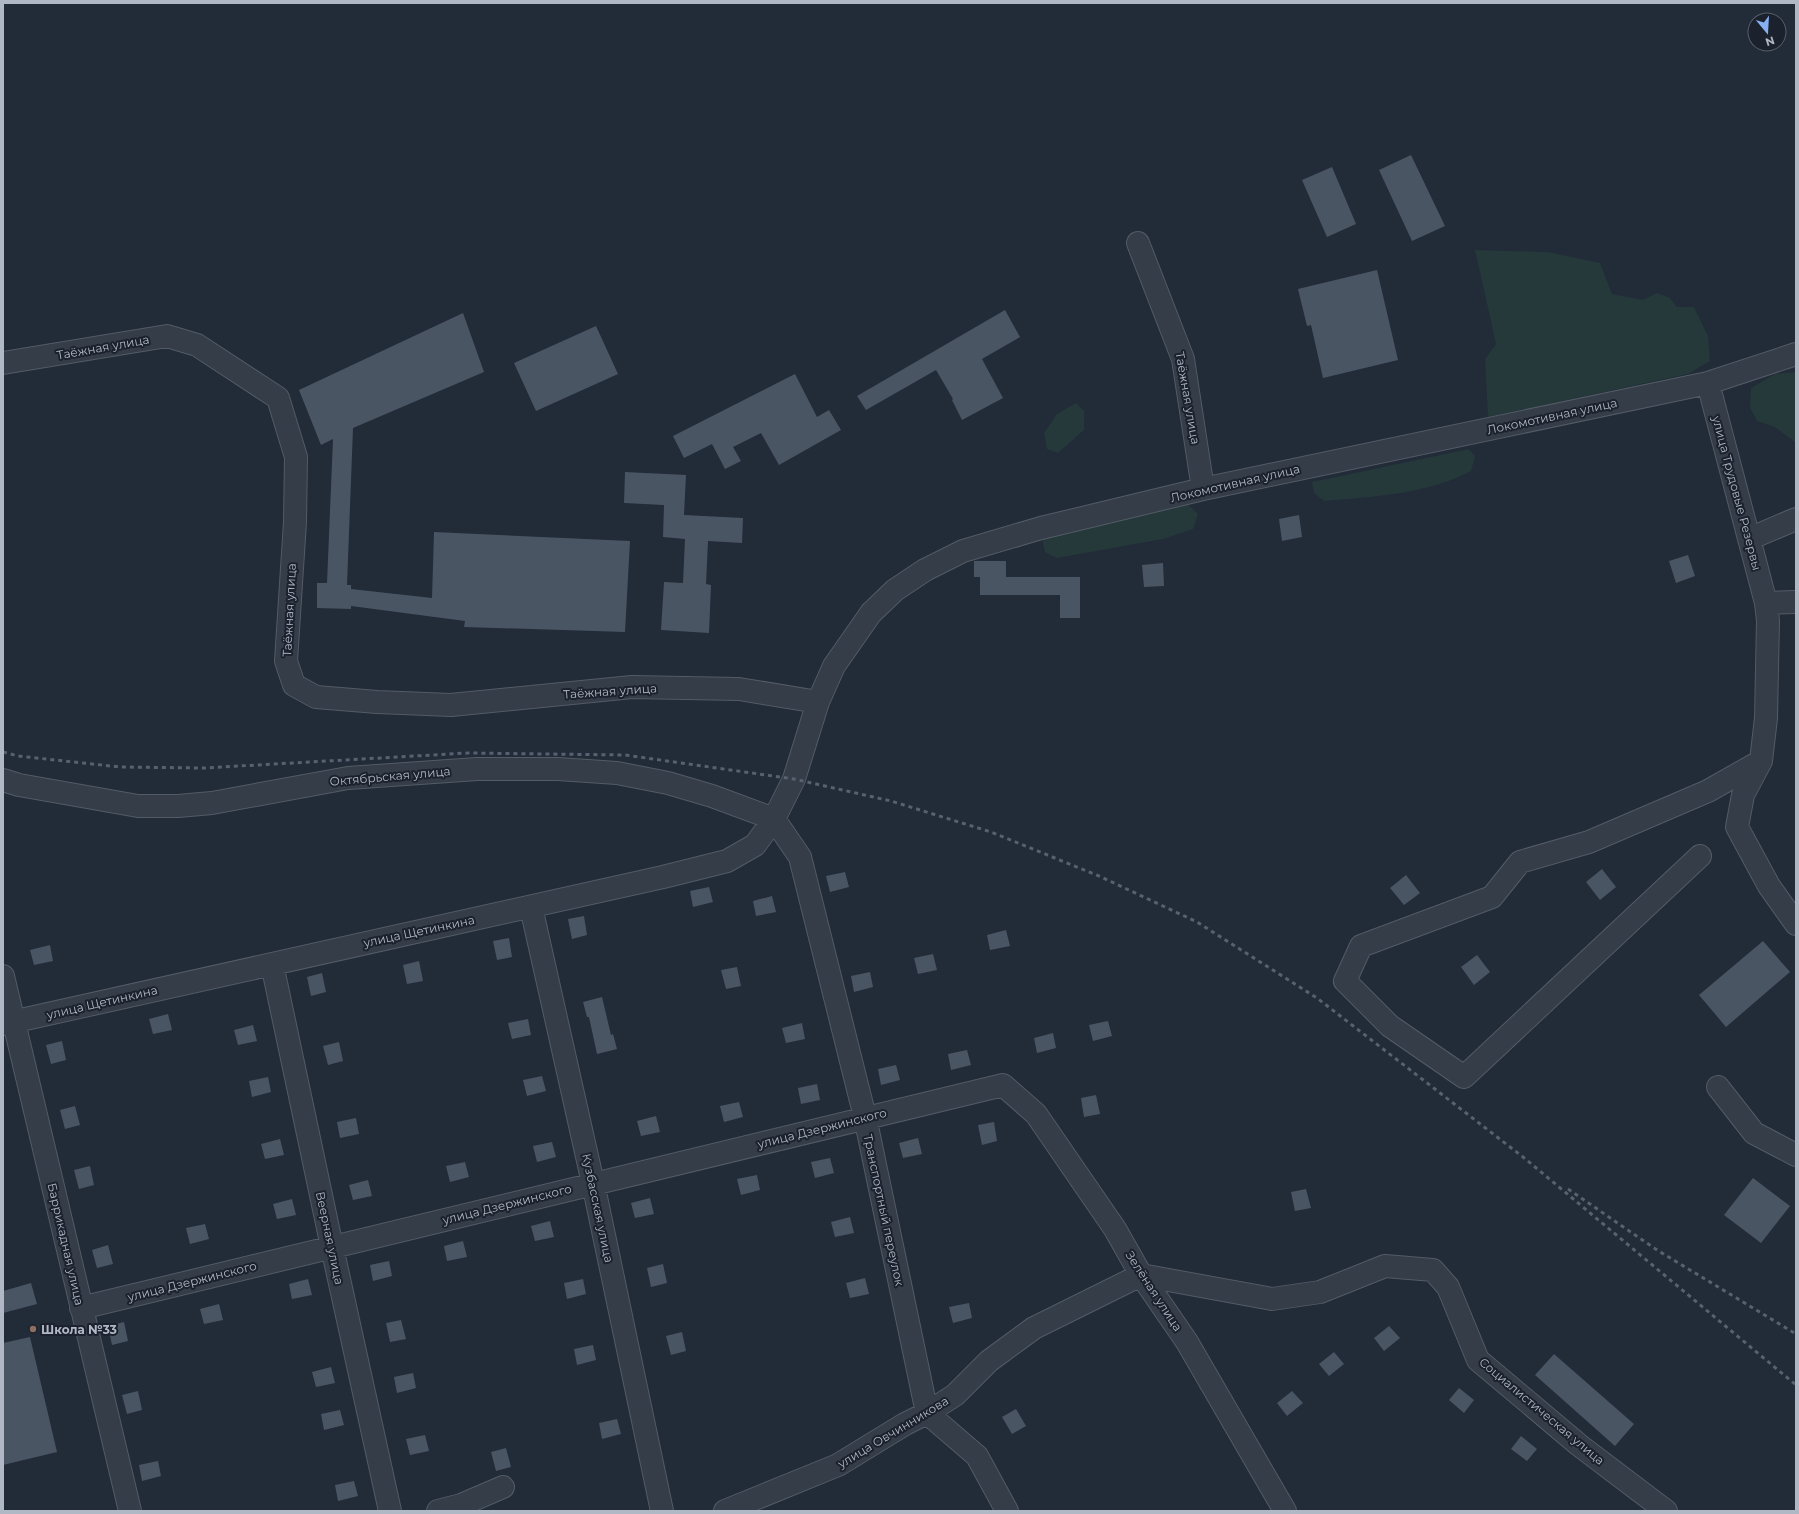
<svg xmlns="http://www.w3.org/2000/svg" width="1799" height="1514" font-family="Montserrat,sans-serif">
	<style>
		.green { fill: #25383a }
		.building { fill: #4a5564 }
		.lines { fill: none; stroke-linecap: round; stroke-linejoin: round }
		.minor-casing { stroke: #535b66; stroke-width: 24 }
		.minor { stroke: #353d48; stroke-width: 22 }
		.rail { stroke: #57616f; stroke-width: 3; stroke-dasharray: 4 4; stroke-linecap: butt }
		.education-dot { fill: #8d6e63; stroke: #1b222d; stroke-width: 1.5 }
		.labels { text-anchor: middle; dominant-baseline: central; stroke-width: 4; stroke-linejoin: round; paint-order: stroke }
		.street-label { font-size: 12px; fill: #b0b8c5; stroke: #1b222d }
		.poi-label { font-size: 12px; font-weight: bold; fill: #b0b8c5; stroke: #1b222d; text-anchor: start }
	</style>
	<rect width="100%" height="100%" fill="#222b38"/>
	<path class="green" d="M 1475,250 L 1548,252 L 1600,263 L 1612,294 L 1643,300 L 1657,293 L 1670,298 L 1677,307 L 1694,307 L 1708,336 L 1710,361 L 1688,374 L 1488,417 L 1485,359 L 1496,344 Z
		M 1796,372 L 1796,443 L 1775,427 L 1757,421 L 1750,408 L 1751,388 L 1775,374 Z
		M 1076,403 L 1084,411 L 1084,430 L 1058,453 L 1047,449 L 1044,433 L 1057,414 Z
		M 1469,449 L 1475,456 L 1471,471 C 1429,494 1371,497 1324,501 L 1314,493 L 1312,482 Z
		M 1179,496 L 1198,514 L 1193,529 L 1163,539 L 1057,558 L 1045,552 L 1043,543 L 1041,528 Z"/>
	<path class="building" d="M 1411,155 L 1445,226 L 1412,241 L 1379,170 Z
		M 1332,167 L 1356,224 L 1327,237 L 1302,180 Z
		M 1377,270 L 1398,360 L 1323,378 L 1311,325 L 1307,326 L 1298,289 Z
		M 1005,310 L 1020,337 L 982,359 L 1003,398 L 962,420 L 952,400 L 953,399 L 936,370 L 866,410 L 857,396 Z
		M 463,313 L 484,372 L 353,428 L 347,585 L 351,585 L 351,589 L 432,598 L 434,532 L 630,541 L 625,632 L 464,627 L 465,621 L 351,606 L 351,609 L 317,608 L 317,583 L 327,583 L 333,439 L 321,445 L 299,390 Z
		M 596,326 L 618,374 L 536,411 L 514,363 Z
		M 795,374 L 817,417 L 829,410 L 841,430 L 779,465 L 761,433 L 733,447 L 741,461 L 725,469 L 712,444 L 684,458 L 673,436 Z
		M 625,472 L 686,475 L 684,515 L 743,518 L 742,543 L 708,541 L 706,584 L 711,585 L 709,633 L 661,630 L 664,582 L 683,583 L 685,539 L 663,537 L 664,505 L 624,503 Z
		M 1299,515 L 1302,537 L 1282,541 L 1279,519 Z
		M 1688,555 L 1695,576 L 1676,583 L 1669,561 Z
		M 974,561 L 1006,561 L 1006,577 L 1080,577 L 1080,618 L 1060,618 L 1060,595 L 980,595 L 980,577 L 974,577 Z
		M 1163,563 L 1164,586 L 1144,587 L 1142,565 Z
		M 1602,869 L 1616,887 L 1600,900 L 1586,882 Z
		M 845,872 L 849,887 L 830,892 L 826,876 Z
		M 1406,875 L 1420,893 L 1404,905 L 1390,888 Z
		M 709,887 L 713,902 L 693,907 L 690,891 Z
		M 772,896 L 776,912 L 756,916 L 753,901 Z
		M 584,916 L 587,935 L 572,939 L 568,919 Z
		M 1006,930 L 1010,946 L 990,950 L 987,935 Z
		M 509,938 L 512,957 L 497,960 L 493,941 Z
		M 1763,941 L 1790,972 L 1726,1027 L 1699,995 Z
		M 50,945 L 53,961 L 34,965 L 30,950 Z
		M 933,954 L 937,970 L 918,974 L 914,958 Z
		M 1477,955 L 1490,972 L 1474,985 L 1461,967 Z
		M 419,961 L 423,981 L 407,984 L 403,965 Z
		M 737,967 L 741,986 L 726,989 L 721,970 Z
		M 870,972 L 873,987 L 854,992 L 851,976 Z
		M 322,973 L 326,992 L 311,996 L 307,977 Z
		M 602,997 L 611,1035 L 613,1034 L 617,1049 L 597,1054 L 589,1017 L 587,1017 L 583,1002 Z
		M 168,1014 L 172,1030 L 153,1034 L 149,1019 Z
		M 528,1019 L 531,1035 L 512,1039 L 508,1023 Z
		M 1108,1021 L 1112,1036 L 1093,1041 L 1089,1025 Z
		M 802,1023 L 805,1039 L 786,1043 L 782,1028 Z
		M 253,1025 L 257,1041 L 238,1045 L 234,1030 Z
		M 1053,1033 L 1056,1048 L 1037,1053 L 1034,1038 Z
		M 62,1041 L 66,1060 L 51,1064 L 46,1045 Z
		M 339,1042 L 343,1061 L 328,1065 L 323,1046 Z
		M 967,1050 L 971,1065 L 951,1070 L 948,1054 Z
		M 896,1065 L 900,1080 L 881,1085 L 878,1069 Z
		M 542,1076 L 546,1091 L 527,1096 L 523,1080 Z
		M 268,1077 L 271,1092 L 252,1097 L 249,1081 Z
		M 817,1084 L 820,1100 L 801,1104 L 798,1088 Z
		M 1096,1095 L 1100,1114 L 1084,1117 L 1081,1098 Z
		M 739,1102 L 743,1117 L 724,1122 L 720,1106 Z
		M 75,1106 L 80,1125 L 65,1129 L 60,1110 Z
		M 656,1116 L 660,1132 L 641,1136 L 637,1121 Z
		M 356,1118 L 359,1134 L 340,1138 L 337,1122 Z
		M 994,1122 L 997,1141 L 982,1145 L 978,1125 Z
		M 918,1138 L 922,1154 L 903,1158 L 899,1143 Z
		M 280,1139 L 284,1155 L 265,1159 L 261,1144 Z
		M 552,1142 L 556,1157 L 537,1162 L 533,1146 Z
		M 830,1158 L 834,1173 L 815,1178 L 811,1162 Z
		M 465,1162 L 469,1177 L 450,1182 L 446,1166 Z
		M 90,1166 L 94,1185 L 79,1189 L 74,1170 Z
		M 757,1175 L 760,1190 L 741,1195 L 737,1179 Z
		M 1753,1178 L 1790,1206 L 1761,1243 L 1724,1215 Z
		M 368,1180 L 372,1196 L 353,1200 L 349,1185 Z
		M 1306,1189 L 1311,1208 L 1295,1211 L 1291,1192 Z
		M 650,1198 L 654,1214 L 635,1218 L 631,1203 Z
		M 292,1199 L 296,1215 L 277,1219 L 273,1204 Z
		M 850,1217 L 854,1233 L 835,1237 L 831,1222 Z
		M 550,1221 L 554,1237 L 535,1241 L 531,1226 Z
		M 205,1224 L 209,1239 L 190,1244 L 186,1228 Z
		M 463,1241 L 467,1257 L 447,1261 L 444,1246 Z
		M 108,1245 L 113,1264 L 97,1268 L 92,1250 Z
		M 389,1261 L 392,1276 L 373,1281 L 370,1265 Z
		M 663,1264 L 667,1283 L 651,1287 L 647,1268 Z
		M 865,1278 L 869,1294 L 850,1298 L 846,1283 Z
		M 308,1279 L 312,1295 L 292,1299 L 289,1284 Z
		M 583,1279 L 586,1294 L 567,1299 L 564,1283 Z
		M 31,1283 L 37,1304 L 3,1313 L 3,1291 Z
		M 969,1303 L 972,1318 L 953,1323 L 949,1307 Z
		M 219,1304 L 223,1320 L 204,1324 L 200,1309 Z
		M 401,1320 L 406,1339 L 390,1342 L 386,1323 Z
		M 124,1322 L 128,1341 L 112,1345 L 108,1326 Z
		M 1389,1326 L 1400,1338 L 1384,1351 L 1374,1338 Z
		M 682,1332 L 686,1351 L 671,1355 L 666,1336 Z
		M 30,1337 L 57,1452 L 3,1465 L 3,1343 Z
		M 593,1345 L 596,1360 L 577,1365 L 574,1349 Z
		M 1334,1352 L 1344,1364 L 1329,1376 L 1319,1364 Z
		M 1554,1354 L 1634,1424 L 1615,1446 L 1535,1375 Z
		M 331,1367 L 335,1383 L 316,1387 L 312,1372 Z
		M 413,1373 L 416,1388 L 397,1393 L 394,1377 Z
		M 1459,1388 L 1474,1400 L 1464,1413 L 1449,1400 Z
		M 138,1391 L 142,1410 L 127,1414 L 122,1395 Z
		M 1292,1391 L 1303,1403 L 1287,1416 L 1277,1403 Z
		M 1016,1409 L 1026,1426 L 1012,1434 L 1002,1417 Z
		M 340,1410 L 344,1425 L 324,1430 L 321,1414 Z
		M 617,1419 L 621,1434 L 602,1439 L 599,1423 Z
		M 425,1435 L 429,1451 L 410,1455 L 406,1439 Z
		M 1521,1436 L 1537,1449 L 1527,1461 L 1511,1449 Z
		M 506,1448 L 511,1467 L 496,1471 L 491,1452 Z
		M 158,1461 L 161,1476 L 142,1481 L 139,1465 Z
		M 354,1481 L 358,1496 L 338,1501 L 335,1485 Z"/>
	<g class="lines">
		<defs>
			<path id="minor" d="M 1138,243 L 1183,359 L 1203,489
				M 3,363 L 167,336 L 197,345 L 278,398 L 296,457 L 295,522 L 286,661 L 294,685 L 316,697 L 377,702 L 451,705 L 632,687 L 739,689 L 818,702
				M 1708,383 L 1766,603 L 1768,621 L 1766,718 L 1761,761 L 1743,795 L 1737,827 L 1769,886 L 1796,924
				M 1749,539 L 1796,519
				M 1766,603 L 1796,602
				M 3,780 L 19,785 L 138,806 L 178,806 L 212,803 L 348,778 L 477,769 L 558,769 L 617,773 L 668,783 L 712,796 L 774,819 L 800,857 L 865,1117 L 927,1413 L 977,1456 L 1007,1511
				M 1700,856 L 1464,1077 L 1390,1026 L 1345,981 L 1361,946 L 1492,897 L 1520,862 L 1589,842 L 1708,791 L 1761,761
				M 531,907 L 593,1183 L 662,1511
				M 272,964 L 332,1247 L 390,1511
				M 3,976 L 130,1511
				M 3,1024 L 663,877 L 727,861 L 755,845 L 774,819 L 794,779 L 818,702 L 834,666 L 871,613 L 895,590 L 925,570 L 963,551 L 1041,528 L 1203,489 L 1708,383 L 1796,354
				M 1718,1087 L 1754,1133 L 1796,1155
				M 81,1308 L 1003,1085 L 1036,1114 L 1115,1229 L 1141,1275 L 1187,1342 L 1285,1511
				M 438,1511 L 461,1505 L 503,1487
				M 725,1511 L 838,1465 L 905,1424 L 927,1413 L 955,1395 L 989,1361 L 1034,1328 L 1141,1275 L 1272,1299 L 1320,1292 L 1385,1266 L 1433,1270 L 1448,1287 L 1478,1360 L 1579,1445 L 1666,1511"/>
		</defs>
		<use href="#minor" class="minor-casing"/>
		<use href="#minor" class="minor"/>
		<path class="rail" d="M 3,752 L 18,756 L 120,767 L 204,768 L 468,753 L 625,755 L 794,779 L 891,801 L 991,832 L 1099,876 L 1197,922 L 1317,998 L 1523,1157 L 1796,1385
			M 1568,1189 L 1657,1250 L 1796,1334"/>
	</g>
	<circle class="education-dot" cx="33" cy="1329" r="4"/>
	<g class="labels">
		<g class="street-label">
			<text transform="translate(103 347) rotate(-10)">Таёжная улица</text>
			<text transform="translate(1188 398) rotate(80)">Таёжная улица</text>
			<text transform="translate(1552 416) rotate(-12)">Локомотивная улица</text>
			<text transform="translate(1235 483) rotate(-13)">Локомотивная улица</text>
			<text transform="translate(1737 493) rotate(75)">улица Трудовые Резервы</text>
			<text transform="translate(289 610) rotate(-87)">Таёжная улица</text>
			<text transform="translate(610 691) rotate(-4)">Таёжная улица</text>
			<text transform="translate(390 776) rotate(-5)">Октябрьская улица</text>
			<text transform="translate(419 931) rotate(-12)">улица Щетинкина</text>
			<text transform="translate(102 1002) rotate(-13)">улица Щетинкина</text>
			<text transform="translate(822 1128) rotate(-14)">улица Дзержинского</text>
			<text transform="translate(507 1204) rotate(-14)">улица Дзержинского</text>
			<text transform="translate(598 1208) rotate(78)">Кузбасская улица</text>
			<text transform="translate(884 1210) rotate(78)">Транспортный переулок</text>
			<text transform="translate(330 1238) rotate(78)">Веерная улица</text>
			<text transform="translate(66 1244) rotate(77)">Баррикадная улица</text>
			<text transform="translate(192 1281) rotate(-14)">улица Дзержинского</text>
			<text transform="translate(1154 1291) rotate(57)">Зелёная улица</text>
			<text transform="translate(1542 1411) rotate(40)">Социалистическая улица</text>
			<text transform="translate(893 1432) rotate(-31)">улица Овчинникова</text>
		</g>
		<g class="poi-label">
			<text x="41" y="1329">Школа №33</text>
		</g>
	</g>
	<rect width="1799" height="1514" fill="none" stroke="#b0b8c5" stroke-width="8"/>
	<g transform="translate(1767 32) rotate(162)"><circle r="19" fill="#1b222d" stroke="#575e6a"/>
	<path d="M0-3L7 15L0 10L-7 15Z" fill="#87b0f3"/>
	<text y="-6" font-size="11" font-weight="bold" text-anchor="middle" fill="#b0b8c5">N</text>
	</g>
</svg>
